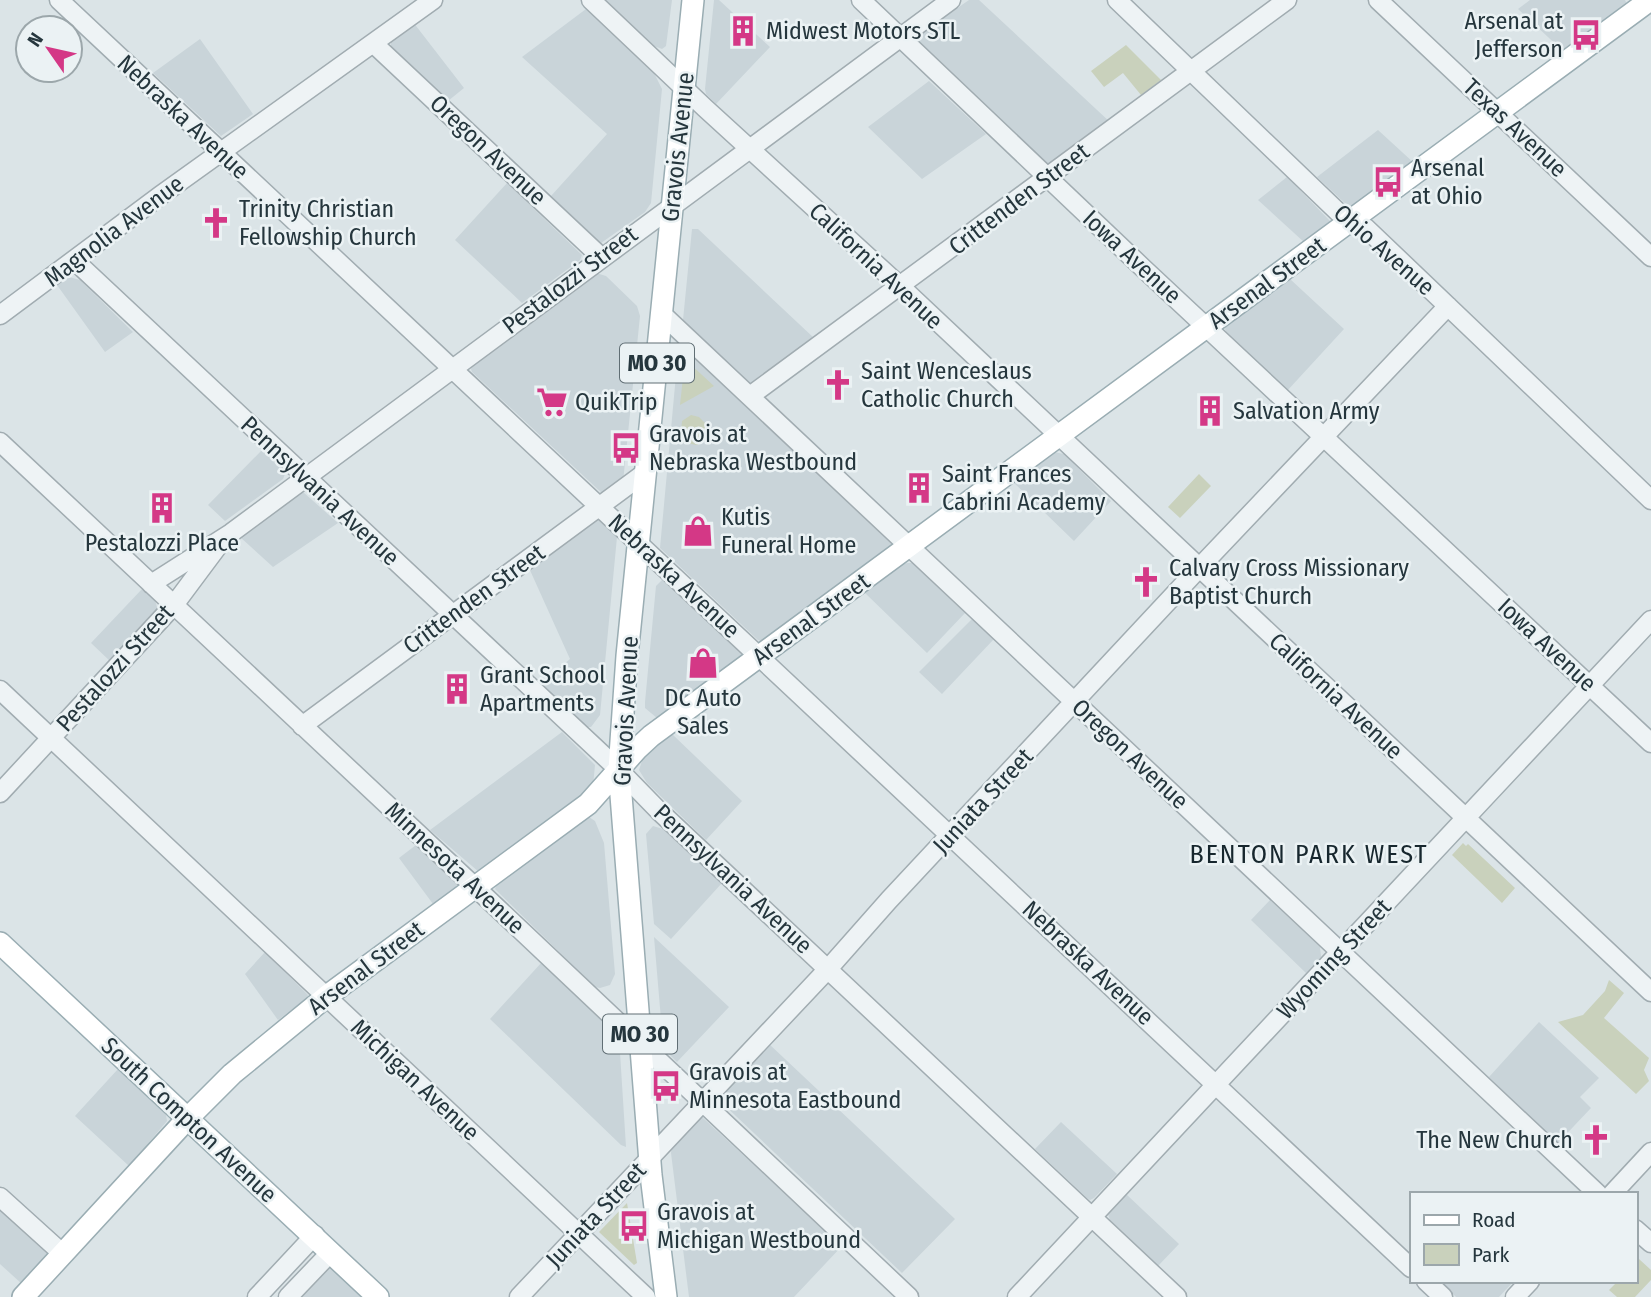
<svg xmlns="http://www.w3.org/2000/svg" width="1651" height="1297" font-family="'Fira Sans Condensed',sans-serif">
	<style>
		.built { fill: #c9d4d9 }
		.green { fill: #c9d1bc }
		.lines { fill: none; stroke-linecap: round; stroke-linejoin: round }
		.minor-casing { stroke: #a1acb1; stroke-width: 21 }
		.major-casing { stroke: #9aadb3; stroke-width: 24 }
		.minor { stroke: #eef3f5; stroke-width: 18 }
		.major { stroke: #fff; stroke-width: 21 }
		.labels { text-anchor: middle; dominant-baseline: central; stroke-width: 5; stroke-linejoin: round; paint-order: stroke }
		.shield { fill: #ebf2f4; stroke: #606e74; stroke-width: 2 }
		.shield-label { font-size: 23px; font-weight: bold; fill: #25363d }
		.poi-label { font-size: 24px; fill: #25363d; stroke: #ebf2f4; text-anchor: start }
		.street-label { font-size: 24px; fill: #25363d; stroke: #ebf2f4 }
		.neighbourhood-label { font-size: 26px; letter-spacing: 2px; fill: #17272e; stroke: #ebf2f4 }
	</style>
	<rect width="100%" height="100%" fill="#dbe4e7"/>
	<path class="built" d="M 605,0 L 672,0 L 666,46 L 662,49 L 654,46 Z
		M 714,0 L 719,0 L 770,47 L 716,104 L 706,94 L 705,89 Z
		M 969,0 L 979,0 L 1111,123 L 1050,165 L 1044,162 L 920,45 L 917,38 L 920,34 Z
		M 1530,0 L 1625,0 L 1626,2 L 1626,6 L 1565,53 L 1518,9 Z
		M 586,9 L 654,73 L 662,89 L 651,203 L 645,212 L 601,243 L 551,196 L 607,134 L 522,57 Z
		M 413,22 L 464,88 L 448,101 L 391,48 L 391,38 Z
		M 200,39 L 253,114 L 221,136 L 153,73 Z
		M 929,81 L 986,134 L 922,179 L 868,127 Z
		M 1378,130 L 1414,163 L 1353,208 L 1349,207 L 1317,177 Z
		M 1287,177 L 1331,222 L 1328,227 L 1305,243 L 1258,200 Z
		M 507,183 L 582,255 L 580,260 L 522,303 L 455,240 Z
		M 692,229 L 698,229 L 814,338 L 752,385 L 746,382 L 683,320 Z
		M 596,273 L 606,276 L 637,306 L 640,316 L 623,482 L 604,495 L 472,372 L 471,369 L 473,364 Z
		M 69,277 L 80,280 L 133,332 L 105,352 L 57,285 Z
		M 1290,279 L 1344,329 L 1287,391 L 1227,334 L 1225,329 L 1228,323 Z
		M 686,355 L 695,359 L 894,546 L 763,642 L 758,640 L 660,548 L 677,364 Z
		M 262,450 L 283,469 L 285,474 L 283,479 L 225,521 L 208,505 Z
		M 1054,452 L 1064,454 L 1111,501 L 1074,541 L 1012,481 Z
		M 303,492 L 338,523 L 273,567 L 240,537 L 298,493 Z
		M 598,518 L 617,537 L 600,715 L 591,727 L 586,727 L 540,684 L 570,659 L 529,568 Z
		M 908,563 L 912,563 L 965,613 L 927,653 L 865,593 L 902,564 Z
		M 662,580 L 742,651 L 743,654 L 740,659 L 662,718 L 657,718 L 645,708 L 645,702 L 656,586 Z
		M 142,589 L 155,600 L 158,611 L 111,662 L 91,643 Z
		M 972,619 L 994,639 L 942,694 L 919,672 Z
		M 562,732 L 595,765 L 593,786 L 589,791 L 479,872 L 430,830 Z
		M 672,734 L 742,801 L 706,840 L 647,783 L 639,770 L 644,755 Z
		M 589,817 L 595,821 L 604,843 L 615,974 L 610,985 L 600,988 L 595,987 L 495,889 L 497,884 L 582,819 Z
		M 653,826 L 663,829 L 722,883 L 671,939 L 654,924 L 646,834 Z
		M 416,845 L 457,884 L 456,889 L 433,904 L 399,858 Z
		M 1270,900 L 1320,947 L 1321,957 L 1306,973 L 1251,920 Z
		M 654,937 L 729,1007 L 677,1062 L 666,1051 L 663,1043 Z
		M 265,952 L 308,995 L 307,998 L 278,1020 L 245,974 Z
		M 542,962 L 619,1037 L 626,1147 L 621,1145 L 490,1019 Z
		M 1539,1022 L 1599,1078 L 1580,1097 L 1591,1108 L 1557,1144 L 1489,1077 Z
		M 768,1043 L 955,1219 L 902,1273 L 720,1101 L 718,1097 Z
		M 118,1069 L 166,1115 L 167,1121 L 129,1166 L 75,1116 Z
		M 702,1117 L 842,1246 L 794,1297 L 689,1297 L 671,1153 L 672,1146 L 698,1118 Z
		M 1061,1122 L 1117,1174 L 1094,1198 L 1090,1200 L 1086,1197 L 1035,1149 Z
		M 1126,1194 L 1179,1244 L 1158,1266 L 1110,1220 L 1108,1214 Z
		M 0,1208 L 47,1252 L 47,1256 L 22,1284 L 0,1264 Z
		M 327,1265 L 331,1266 L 364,1297 L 295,1297 Z
		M 1440,1281 L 1514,1281 L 1499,1297 L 1456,1297 Z"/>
	<path class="green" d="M 1126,45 L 1161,80 L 1141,95 L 1123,73 L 1104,87 L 1091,71 Z
		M 689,363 L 714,386 L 680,405 L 684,368 Z
		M 691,415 L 699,417 L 706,424 L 707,439 L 697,445 L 680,442 L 682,421 Z
		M 1199,474 L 1211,486 L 1180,518 L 1168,507 Z
		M 1463,843 L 1466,846 L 1468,844 L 1515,888 L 1502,903 L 1452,855 Z
		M 1609,980 L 1624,993 L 1604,1018 L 1649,1058 L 1644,1070 L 1649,1081 L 1636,1094 L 1558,1022 L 1583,1015 L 1605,991 Z
		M 627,1203 L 637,1263 L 634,1265 L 599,1232 Z
		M 1639,1259 L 1651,1270 L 1651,1280 L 1635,1297 L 1617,1297 L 1609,1290 L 1618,1281 L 1635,1281 L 1635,1262 Z"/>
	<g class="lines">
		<defs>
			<path id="minor" d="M 59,0 L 1411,1268
				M 591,0 L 705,108 L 901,287 L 1651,992
				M 861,0 L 1143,268 L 1651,743
				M 1117,0 L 1338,212 L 1366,228 L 1651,500
				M 1378,0 L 1651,257
				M 374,44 L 601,257
				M 74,260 L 619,770 L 659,811 L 1177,1297
				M 662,314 L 1598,1194
				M 0,315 L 161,195 L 433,0
				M 750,396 L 1287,0
				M 0,442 L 475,887 L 909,1297
				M 151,584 L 231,533 L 951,0
				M 0,690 L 646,1297
				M 302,726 L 646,472
				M 0,793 L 174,605 L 218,546
				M 1612,1194 L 1651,1152
				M 0,1197 L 63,1254
				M 1635,1229 L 1651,1243
				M 1426,1281 L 1443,1297
				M 257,1297 L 315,1235
				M 288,1297 L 331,1252
				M 519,1297 L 828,969 L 889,900 L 1199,568 L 1448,306
				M 1017,1297 L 1651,620
				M 1515,1297 L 1530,1281"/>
			<path id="major" d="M 0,943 L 378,1297
				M 23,1297 L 187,1119 L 232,1074 L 327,996 L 588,804 L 637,749 L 651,736 L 1650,0
				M 666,1297 L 651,1175 L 619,770 L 627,656 L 693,0"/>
		</defs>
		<use href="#minor" class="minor-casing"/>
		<use href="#major" class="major-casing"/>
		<use href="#minor" class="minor"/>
		<use href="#major" class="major"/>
	</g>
	<defs>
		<symbol id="building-bare" viewBox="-9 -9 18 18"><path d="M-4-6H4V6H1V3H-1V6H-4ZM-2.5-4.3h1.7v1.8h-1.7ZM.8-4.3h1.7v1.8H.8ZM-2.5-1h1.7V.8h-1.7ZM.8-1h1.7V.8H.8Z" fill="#d43886" stroke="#ebf2f4" stroke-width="2.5" paint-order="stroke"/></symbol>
		<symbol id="bus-bare" viewBox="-9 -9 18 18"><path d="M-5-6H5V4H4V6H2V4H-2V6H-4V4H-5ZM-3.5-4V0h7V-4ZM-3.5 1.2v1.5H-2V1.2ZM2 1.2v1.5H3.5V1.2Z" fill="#d43886" stroke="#ebf2f4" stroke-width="2.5" paint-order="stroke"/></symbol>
		<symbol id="church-bare" viewBox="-9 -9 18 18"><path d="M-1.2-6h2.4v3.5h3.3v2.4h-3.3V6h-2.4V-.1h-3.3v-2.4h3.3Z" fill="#d43886" stroke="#ebf2f4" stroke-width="2.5" paint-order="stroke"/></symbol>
		<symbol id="supermarket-bare" viewBox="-9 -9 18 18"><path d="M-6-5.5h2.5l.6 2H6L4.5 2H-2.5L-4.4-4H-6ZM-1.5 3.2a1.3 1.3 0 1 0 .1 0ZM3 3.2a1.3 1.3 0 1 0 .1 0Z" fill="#d43886" stroke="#ebf2f4" stroke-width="2.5" paint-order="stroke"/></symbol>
		<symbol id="shop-bare" viewBox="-9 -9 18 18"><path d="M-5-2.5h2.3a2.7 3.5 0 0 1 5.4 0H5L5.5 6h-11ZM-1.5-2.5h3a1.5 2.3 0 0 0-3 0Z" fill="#d43886" stroke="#ebf2f4" stroke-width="2.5" paint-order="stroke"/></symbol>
	</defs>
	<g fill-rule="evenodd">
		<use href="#building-bare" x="721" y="9" width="44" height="44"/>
		<use href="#bus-bare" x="1564" y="13" width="44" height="44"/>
		<use href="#bus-bare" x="1366" y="160" width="44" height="44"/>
		<use href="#church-bare" x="194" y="201" width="44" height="44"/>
		<use href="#church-bare" x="816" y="363" width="44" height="44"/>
		<use href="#supermarket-bare" x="530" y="380" width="44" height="44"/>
		<use href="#building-bare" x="1188" y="389" width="44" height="44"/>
		<use href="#bus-bare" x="604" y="426" width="44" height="44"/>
		<use href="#building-bare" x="897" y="466" width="44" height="44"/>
		<use href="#building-bare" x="140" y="486" width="44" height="44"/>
		<use href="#shop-bare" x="676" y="509" width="44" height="44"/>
		<use href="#church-bare" x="1124" y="560" width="44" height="44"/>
		<use href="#shop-bare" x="681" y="641" width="44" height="44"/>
		<use href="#building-bare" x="435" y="667" width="44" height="44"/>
		<use href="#bus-bare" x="644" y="1064" width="44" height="44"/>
		<use href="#church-bare" x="1574" y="1118" width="44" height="44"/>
		<use href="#bus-bare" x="612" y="1204" width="44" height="44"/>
	</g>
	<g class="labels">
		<g class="shield">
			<rect x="620" y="343.5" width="74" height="39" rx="5"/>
			<rect x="603" y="1014.5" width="74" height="39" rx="5"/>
		</g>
		<g class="shield-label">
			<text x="657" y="363">MO 30</text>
			<text x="640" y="1034">MO 30</text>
		</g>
		<g class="poi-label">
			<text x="1563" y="21" text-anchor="end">Arsenal at<tspan x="1563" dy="28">Jefferson</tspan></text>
			<text x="766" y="31">Midwest Motors STL</text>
			<text x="1411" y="168">Arsenal<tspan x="1411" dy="28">at Ohio</tspan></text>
			<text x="239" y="209">Trinity Christian<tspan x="239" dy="28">Fellowship Church</tspan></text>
			<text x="861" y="371">Saint Wenceslaus<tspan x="861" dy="28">Catholic Church</tspan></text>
			<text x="575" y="402">QuikTrip</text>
			<text x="1233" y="411">Salvation Army</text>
			<text x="649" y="434">Gravois at<tspan x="649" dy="28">Nebraska Westbound</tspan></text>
			<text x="942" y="474">Saint Frances<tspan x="942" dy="28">Cabrini Academy</tspan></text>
			<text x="721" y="517">Kutis<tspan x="721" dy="28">Funeral Home</tspan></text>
			<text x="162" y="543" text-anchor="middle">Pestalozzi Place</text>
			<text x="1169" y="568">Calvary Cross Missionary<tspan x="1169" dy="28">Baptist Church</tspan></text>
			<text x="480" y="675">Grant School<tspan x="480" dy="28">Apartments</tspan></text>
			<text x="703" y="698" text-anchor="middle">DC Auto<tspan x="703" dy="28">Sales</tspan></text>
			<text x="689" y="1072">Gravois at<tspan x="689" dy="28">Minnesota Eastbound</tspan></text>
			<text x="1573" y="1140" text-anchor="end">The New Church</text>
			<text x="657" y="1212">Gravois at<tspan x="657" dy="28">Michigan Westbound</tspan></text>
		</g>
		<g class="street-label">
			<text transform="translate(183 117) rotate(43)">Nebraska Avenue</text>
			<text transform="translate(1515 128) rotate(43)">Texas Avenue</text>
			<text transform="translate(678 147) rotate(-84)">Gravois Avenue</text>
			<text transform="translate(488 150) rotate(43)">Oregon Avenue</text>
			<text transform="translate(1019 199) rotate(-37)">Crittenden Street</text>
			<text transform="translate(114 231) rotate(-37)">Magnolia Avenue</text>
			<text transform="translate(1384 250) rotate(41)">Ohio Avenue</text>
			<text transform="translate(1132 257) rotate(43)">Iowa Avenue</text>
			<text transform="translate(876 266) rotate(43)">California Avenue</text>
			<text transform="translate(570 280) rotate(-37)">Pestalozzi Street</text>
			<text transform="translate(1267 283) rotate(-36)">Arsenal Street</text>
			<text transform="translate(320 491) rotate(43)">Pennsylvania Avenue</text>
			<text transform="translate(674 576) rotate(43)">Nebraska Avenue</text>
			<text transform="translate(474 599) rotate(-36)">Crittenden Street</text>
			<text transform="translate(811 619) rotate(-36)">Arsenal Street</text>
			<text transform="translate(1547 645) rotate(43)">Iowa Avenue</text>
			<text transform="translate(115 668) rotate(-48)">Pestalozzi Street</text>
			<text transform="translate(1336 696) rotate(43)">California Avenue</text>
			<text transform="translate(626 711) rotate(-87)">Gravois Avenue</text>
			<text transform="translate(1130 754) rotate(43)">Oregon Avenue</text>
			<text transform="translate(983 801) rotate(-47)">Juniata Street</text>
			<text transform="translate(455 868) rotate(43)">Minnesota Avenue</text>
			<text transform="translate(733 879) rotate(43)">Pennsylvania Avenue</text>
			<text transform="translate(1334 959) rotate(-47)">Wyoming Street</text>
			<text transform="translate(1088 963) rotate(43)">Nebraska Avenue</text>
			<text transform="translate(366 968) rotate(-37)">Arsenal Street</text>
			<text transform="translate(415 1080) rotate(43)">Michigan Avenue</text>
			<text transform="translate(189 1120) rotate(43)">South Compton Avenue</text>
			<text transform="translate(596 1215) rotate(-47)">Juniata Street</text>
		</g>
		<g class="neighbourhood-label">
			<text x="1309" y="854">BENTON PARK WEST</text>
		</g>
	</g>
	<rect x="1410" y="1192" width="228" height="91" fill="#ebf2f4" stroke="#9ca7ab" stroke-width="2"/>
	<rect x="1424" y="1215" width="35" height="10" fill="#ffffff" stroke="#9ca7ab" stroke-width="2"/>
	<text x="1472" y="1227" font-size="21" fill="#25363d">Road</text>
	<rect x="1424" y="1244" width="35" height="21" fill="#c9d1bc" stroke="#9ca7ab" stroke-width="2"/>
	<text x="1472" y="1262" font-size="21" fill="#25363d">Park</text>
	<g transform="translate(49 49) rotate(304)"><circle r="33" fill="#ebf2f4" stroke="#9ca7ab" stroke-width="2"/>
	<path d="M0-5L12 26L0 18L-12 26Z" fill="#d43886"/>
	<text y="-10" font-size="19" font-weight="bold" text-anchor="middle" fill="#25363d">N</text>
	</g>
</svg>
